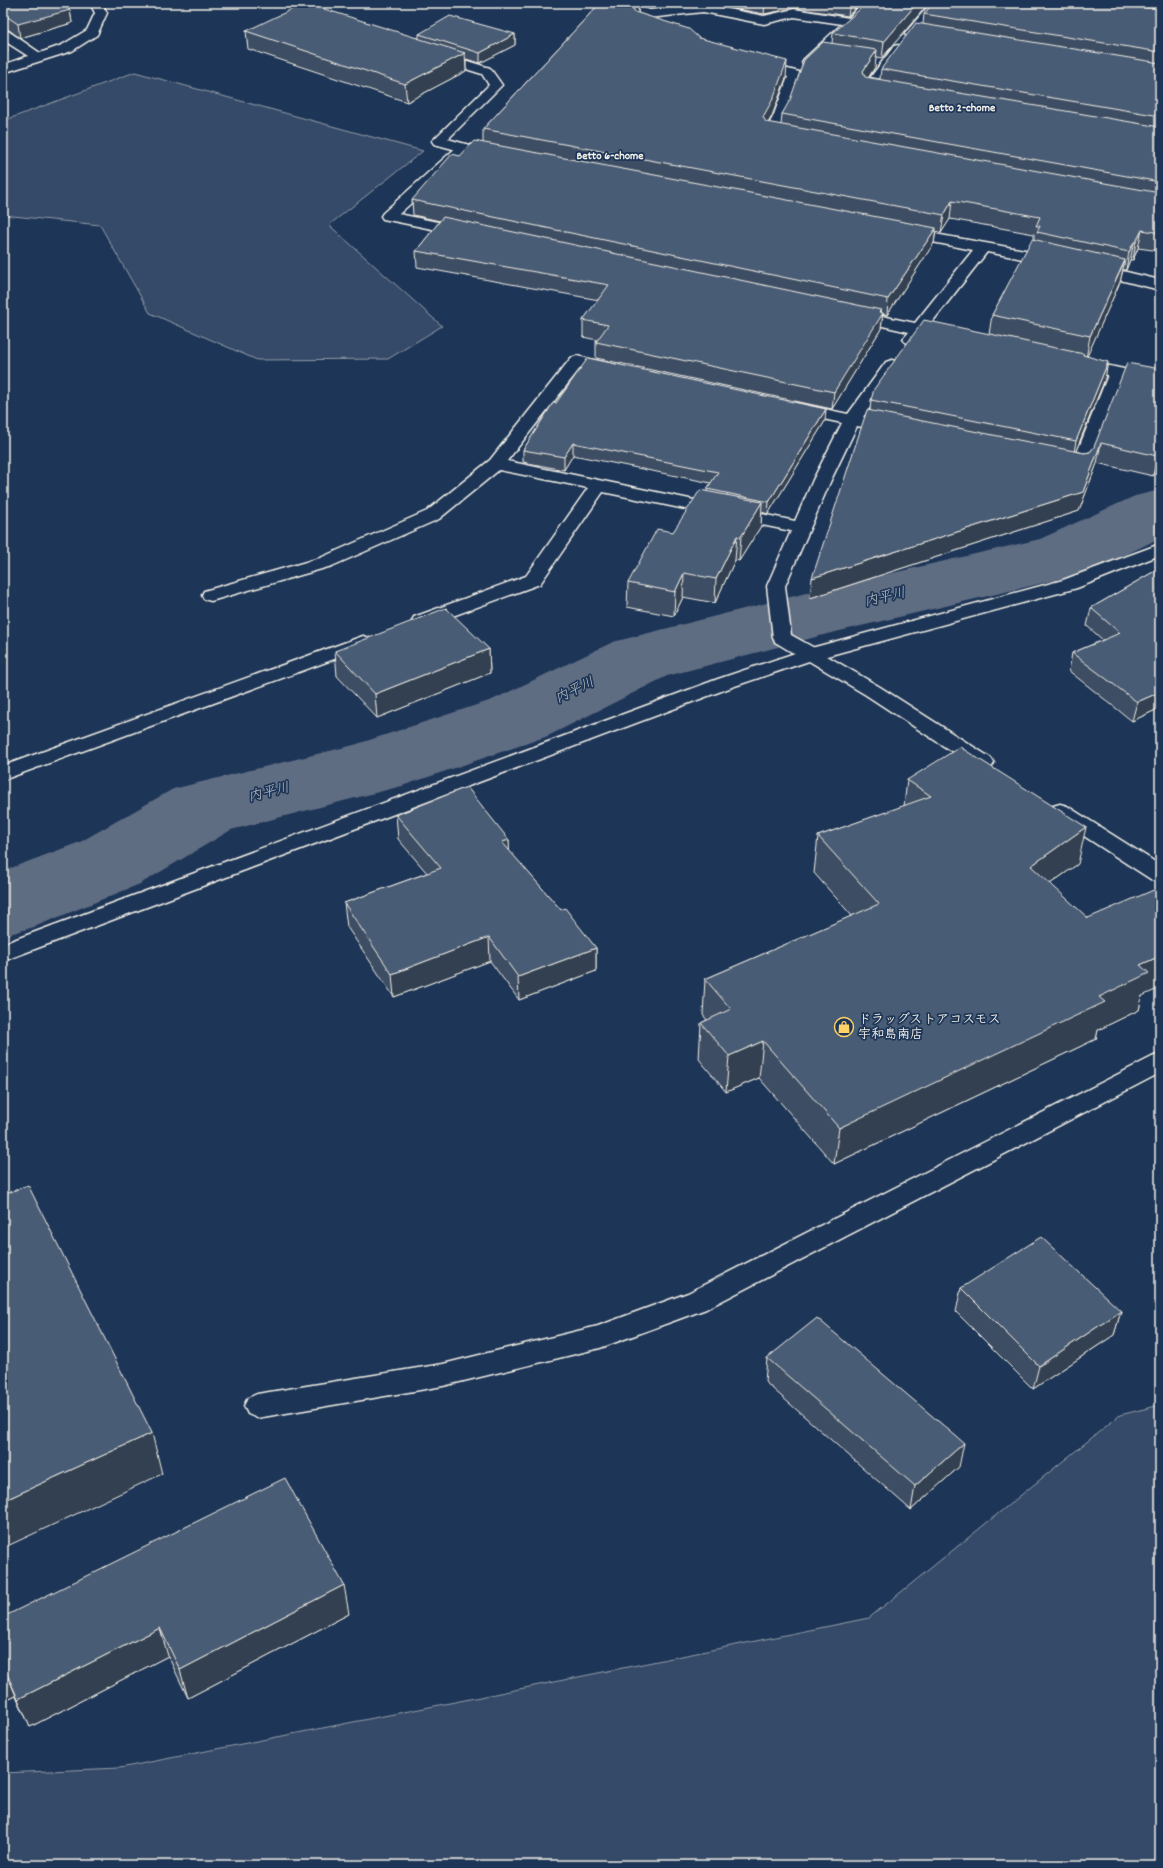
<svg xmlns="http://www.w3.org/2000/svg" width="1163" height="1868" font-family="Dekko,'Klee One',sans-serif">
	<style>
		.green { fill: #354a67; stroke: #949ea8 }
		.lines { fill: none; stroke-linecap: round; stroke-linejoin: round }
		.river { fill: #5e6d82; fill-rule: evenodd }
		.lane-casing { stroke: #f4f1e8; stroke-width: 3 }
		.street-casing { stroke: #f4f1e8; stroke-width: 3 }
		.secondary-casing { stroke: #f4f1e8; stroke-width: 3 }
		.lane { fill: #1d3557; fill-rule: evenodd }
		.street { fill: #1d3557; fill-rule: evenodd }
		.secondary { fill: #1d3557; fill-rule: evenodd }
		.wall { fill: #3e4e64; stroke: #f4f1e8 }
		.shaded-wall { fill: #324051; stroke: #f4f1e8 }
		.building { fill: #485b74; stroke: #f4f1e8 }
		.labels { text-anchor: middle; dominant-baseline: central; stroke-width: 3.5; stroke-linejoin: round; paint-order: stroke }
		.far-neighbourhood-label { font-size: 12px; font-weight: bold; fill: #f4f1e8; stroke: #1d3557 }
		.poi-label { font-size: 13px; font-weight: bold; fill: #f4f1e8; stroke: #1d3557; text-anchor: start }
		.water-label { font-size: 14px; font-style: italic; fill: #c0c3c4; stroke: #1d3557 }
	</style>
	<rect width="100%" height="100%" fill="#1d3557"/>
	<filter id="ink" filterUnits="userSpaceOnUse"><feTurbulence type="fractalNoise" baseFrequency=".025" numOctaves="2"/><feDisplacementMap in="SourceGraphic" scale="8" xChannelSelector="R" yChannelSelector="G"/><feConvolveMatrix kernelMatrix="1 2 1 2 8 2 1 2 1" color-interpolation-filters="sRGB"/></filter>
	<g filter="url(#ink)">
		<path class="green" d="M 135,72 L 423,151 L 329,225 L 442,326 L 388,359 L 257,360 L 150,313 L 100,225 L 3,215 L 3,121 Z
			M 1160,1405 L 1160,1865 L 3,1865 L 3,1773 L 120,1768 L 475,1698 L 869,1618 L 1120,1415 Z"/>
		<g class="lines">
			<path class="river" d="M 1160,490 L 1160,538 L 1090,572 L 827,634 L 667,676 L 548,736 L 402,786 L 231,830 L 140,884 L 34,927 L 3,936 L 3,871 L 80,842 L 173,789 L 354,745 L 492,700 L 613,642 L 814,591 L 1040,539 L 1135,496 Z"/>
			<defs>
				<path id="lane" d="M 610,3 L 628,3 L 650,10 L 703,4 L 764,16 L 794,9 L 849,18 L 862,3 L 875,3 L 856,25 L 812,65 L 804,65 L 802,62 L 804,59 L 842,24 L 794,17 L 764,24 L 703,12 L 649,18 L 612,6 Z
					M 931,3 L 943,3 L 915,37 L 907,37 L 905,34 L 907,31 Z
					M 898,45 L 904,49 L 877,87 L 888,89 L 889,92 L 888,95 L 883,96 L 864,92 L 863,89 L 864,86 L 894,46 Z
					M 438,52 L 490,68 L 502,85 L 448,139 L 469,145 L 471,148 L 469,151 L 464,152 L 434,144 L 432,141 L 489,85 L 482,74 L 434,59 L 432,56 Z
					M 758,61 L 799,72 L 801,75 L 787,117 L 778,133 L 791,135 L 793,138 L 791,141 C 783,143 773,140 765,138 L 763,135 L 773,117 L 788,77 L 754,68 L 752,65 Z"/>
				<path id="street" d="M 90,3 L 102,3 L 107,13 L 97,35 L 72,51 L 3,73 L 3,65 L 28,56 L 3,40 L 3,30 L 8,31 L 40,53 L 62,45 L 87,30 L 95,13 Z
					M 464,144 L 501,151 L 503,154 L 501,157 L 496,158 L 467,153 L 399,214 L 471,229 L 473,232 L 471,235 L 466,236 L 383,219 L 381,216 L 383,213 L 459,145 Z
					M 907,229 L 1053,255 L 1058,257 L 1061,260 L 1058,263 L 1053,265 L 987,252 L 929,326 L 953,332 L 955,335 L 953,338 L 947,340 L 923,335 C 917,342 915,345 905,342 L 903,339 L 909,332 L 847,318 L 845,315 L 847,312 L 853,310 L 915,323 L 973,250 L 902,236 L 900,233 L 902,230 Z
					M 1093,264 L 1160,280 L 1160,290 L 1088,272 L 1085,269 L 1088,266 Z
					M 577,356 L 620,366 L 622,369 L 620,372 L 614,374 L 581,367 L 507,461 L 795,521 L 813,480 L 842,423 L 790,412 L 788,408 L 790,404 L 796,403 L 848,414 L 886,362 L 892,360 L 898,362 L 900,365 L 863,417 L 898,424 L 900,428 L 898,432 L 892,433 L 857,426 L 831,480 L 785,586 L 791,635 L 818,650 L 821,654 L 818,658 C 803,662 788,649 775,642 L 773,638 L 767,586 L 791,531 L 603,492 L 540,584 L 428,625 L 421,627 L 414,625 L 412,621 L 414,617 L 526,576 L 588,488 L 499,470 L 439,519 L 332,566 L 211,601 L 204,599 L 202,595 L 204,591 L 320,558 L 427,511 L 490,460 L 571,358 Z
					M 1078,359 L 1160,377 L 1160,387 L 1123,379 L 1089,466 L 1086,470 L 1080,471 L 1059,467 L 1056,463 L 1059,459 L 1065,458 L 1074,460 L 1108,375 L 1072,367 L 1070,364 L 1072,361 Z
					M 363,636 L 370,638 L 373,642 L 370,646 L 3,780 L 3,766 Z
					M 1160,1054 L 1160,1073 L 706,1309 L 600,1348 L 443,1386 L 257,1418 L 248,1414 L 244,1406 L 248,1398 L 257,1394 L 443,1364 L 598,1326 L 688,1293 L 1152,1057 Z"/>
				<path id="secondary" d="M 1160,544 L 1160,555 L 1077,588 L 827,656 L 880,687 L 991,758 L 994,763 L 991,768 L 984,770 L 977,768 L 866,695 L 809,661 L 732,687 L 3,961 L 3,944 L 718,679 L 804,650 L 1063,580 Z
					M 1060,804 L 1067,806 L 1160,865 L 1160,882 L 1152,880 L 1053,816 L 1050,811 L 1053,806 Z"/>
			</defs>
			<use href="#lane" class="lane-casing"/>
			<use href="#street" class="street-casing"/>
			<use href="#secondary" class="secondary-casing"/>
			<use href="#lane" class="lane"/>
			<use href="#street" class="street"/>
			<use href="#secondary" class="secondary"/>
		</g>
		<path class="wall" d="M 3,3 L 68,3 L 69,9 L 70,10 L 72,23 L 20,38 L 9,30 L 3,29 Z
			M 600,3 L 699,3 L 650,8 L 639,5 L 638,13 L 699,38 L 786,78 L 772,116 L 768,123 L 781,125 L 782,114 L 832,43 L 833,33 L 929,3 L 882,58 L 876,57 L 875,67 L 869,77 L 880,79 L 881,69 L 923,24 L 924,14 L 933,3 L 1160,3 L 1160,251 L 1138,248 L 1133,260 L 1130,260 L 1126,270 L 1123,270 L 1120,282 L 1087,356 L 1105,379 L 1076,451 L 1084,453 L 1090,452 L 1160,369 L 1160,461 L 1153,476 L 1097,463 L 1079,511 L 810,598 L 870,410 L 871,400 L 989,334 L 992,315 L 1034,240 L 1034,234 L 950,219 L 941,233 L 936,231 L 934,243 L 887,315 L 883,314 L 881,329 L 832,409 L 596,358 L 596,342 L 597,340 L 583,337 L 583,320 L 599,300 L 417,267 L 416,251 L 440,221 L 413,215 L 412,200 L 460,156 L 483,143 L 483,129 Z
			M 706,3 L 860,3 L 848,16 L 794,8 L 764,14 Z
			M 246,31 L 419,38 L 419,34 L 515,34 L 515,45 L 480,63 L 466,59 L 466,71 L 407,102 L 248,49 Z
			M 553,403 L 825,421 L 768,514 L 762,512 L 761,526 L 739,561 L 735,560 L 715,603 L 683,597 L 674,616 L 627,607 L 628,583 L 673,532 L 707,491 L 707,489 L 711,483 L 573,455 L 564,470 L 523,462 L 523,450 Z
			M 1160,568 L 1160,708 L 1132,721 L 1069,671 L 1072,653 L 1103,640 L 1087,626 L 1091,608 Z
			M 489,649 L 490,673 L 377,718 L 337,676 L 335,651 Z
			M 907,780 L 1078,864 L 1050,884 L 1142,996 L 1139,1010 L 1098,1030 L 1096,1039 L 834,1164 L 759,1078 L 726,1092 L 699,1059 L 701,1023 L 707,1020 L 703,1015 L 705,979 L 852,916 L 814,873 L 818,836 L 904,806 Z
			M 396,815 L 509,840 L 509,851 L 561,910 L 596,948 L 596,971 L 519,1000 L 490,961 L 394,997 L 347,927 L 344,903 L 427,873 L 398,839 Z
			M 961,1288 L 1121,1311 L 1114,1335 L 1033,1389 L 956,1312 Z
			M 767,1358 L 959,1467 L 911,1510 L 765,1382 Z
			M 349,1614 L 188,1698 L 168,1656 L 30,1727 L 16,1696 L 3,1702 L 3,1617 Z"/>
		<path class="shaded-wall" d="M 56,3 L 68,3 L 69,10 L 70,10 L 72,23 L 20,38 L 18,24 Z
			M 636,3 L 639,3 L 638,16 L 632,24 L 632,7 Z
			M 650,3 L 699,3 L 650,8 Z
			M 765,3 L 795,3 L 794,8 L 764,14 Z
			M 850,3 L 860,3 L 848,16 Z
			M 917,3 L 929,3 L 882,58 L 884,42 Z
			M 1153,3 L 1160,3 L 1160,7 L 1151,14 Z
			M 515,34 L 515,45 L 480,63 L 480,53 Z
			M 3,37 L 6,38 L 8,52 L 3,53 Z
			M 877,50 L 875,67 L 862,88 L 863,71 Z
			M 465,53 L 466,71 L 407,102 L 405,84 Z
			M 787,61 L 786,78 L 772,116 L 762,134 L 763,117 Z
			M 952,201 L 950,219 L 941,233 L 944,215 Z
			M 936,228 L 934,243 L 887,315 L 888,299 Z
			M 1142,230 L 1138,248 L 1133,260 L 1136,242 Z
			M 1134,242 L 1130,260 L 1126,270 L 1129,252 Z
			M 1125,260 L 1120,282 L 1086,359 L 1090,336 Z
			M 881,310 L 880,318 L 883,313 L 881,329 L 832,409 L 834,392 Z
			M 1108,362 L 1105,379 L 1073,458 L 1076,441 Z
			M 826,409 L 825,421 L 768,514 L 769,502 Z
			M 573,443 L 573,455 L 564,470 L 564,457 Z
			M 1101,443 L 1097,463 L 1079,511 L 810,598 L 812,578 L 1083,492 Z
			M 1160,450 L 1160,461 L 1153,476 L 1157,456 Z
			M 762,502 L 761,526 L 739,561 L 741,537 Z
			M 737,536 L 735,560 L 715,603 L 716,579 Z
			M 684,573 L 683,597 L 674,616 L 675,592 Z
			M 489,649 L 490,673 L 377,718 L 375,694 Z
			M 1160,692 L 1160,708 L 1132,721 L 1137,702 Z
			M 1086,827 L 1078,864 L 1023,903 L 1031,866 Z
			M 509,840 L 510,864 L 502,842 Z
			M 489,937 L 490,961 L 394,997 L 392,974 Z
			M 596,948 L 596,971 L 519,1000 L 518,977 Z
			M 1160,956 L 1160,988 L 1142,996 L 1139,1010 L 1098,1030 L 1096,1039 L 834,1164 L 839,1128 L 1099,997 L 1140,965 Z
			M 763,1041 L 759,1078 L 726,1092 L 729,1056 Z
			M 1121,1311 L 1114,1335 L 1033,1389 L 1039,1366 Z
			M 152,1433 L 162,1474 L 3,1548 L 3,1501 Z
			M 964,1443 L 959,1467 L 911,1510 L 915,1486 Z
			M 344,1585 L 349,1614 L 188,1698 L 180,1670 Z
			M 160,1628 L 168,1656 L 30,1727 L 18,1699 Z
			M 4,1667 L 16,1696 L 3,1702 L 3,1668 Z"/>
		<path class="building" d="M 3,3 L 59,3 L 70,10 L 18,24 L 6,16 L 3,16 Z
			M 305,3 L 465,53 L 405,84 L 246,31 Z
			M 600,3 L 636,3 L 632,7 L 635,12 L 689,29 L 699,38 L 787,61 L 773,99 L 763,117 L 766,122 L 1160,193 L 1160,233 L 1142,230 L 1136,242 L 1134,242 L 1129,252 L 1037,232 L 1040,226 L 1036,226 L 1040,217 L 952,201 L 944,215 L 483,129 Z
			M 864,3 L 917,3 L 884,42 L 833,33 L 859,10 Z
			M 933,3 L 1118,3 L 1149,8 L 1160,6 L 1160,52 L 924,14 Z
			M 450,16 L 515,34 L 480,53 L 419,34 Z
			M 916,23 L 1160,63 L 1160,116 L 881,69 Z
			M 823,42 L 877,50 L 863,71 L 865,77 L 1160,127 L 1160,182 L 782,114 L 790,100 L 804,60 Z
			M 474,141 L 936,228 L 888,299 L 412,200 L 452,154 L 460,156 Z
			M 443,217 L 881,310 L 879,312 L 883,313 L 834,392 L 596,342 L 608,325 L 583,320 L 609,285 L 416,251 Z
			M 1032,239 L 1125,260 L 1090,336 L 992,315 Z
			M 924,320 L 1084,354 L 1083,355 L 1108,362 L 1076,441 L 871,400 L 874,389 Z
			M 588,358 L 826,409 L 769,502 L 707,489 L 718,472 L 573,443 L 564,457 L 523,450 L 553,403 L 556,403 Z
			M 1127,363 L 1160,369 L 1160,450 L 1157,456 L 1101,443 L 1083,492 L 812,578 L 867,410 L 1084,453 L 1090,452 L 1094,447 Z
			M 700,490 L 762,502 L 741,537 L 737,536 L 716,579 L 684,573 L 675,592 L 628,583 L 657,529 L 673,532 Z
			M 1160,568 L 1160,692 L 1137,702 L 1072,653 L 1120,633 L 1091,608 Z
			M 446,608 L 489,649 L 375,694 L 335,651 Z
			M 960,747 L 1086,827 L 1031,866 L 1088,918 L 1156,889 L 1160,893 L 1160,956 L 1140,965 L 1149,973 L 1099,997 L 1105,1002 L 839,1128 L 763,1041 L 729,1056 L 701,1023 L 731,1009 L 705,979 L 879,904 L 818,836 L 931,796 L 907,780 Z
			M 467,787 L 509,840 L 502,842 L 561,910 L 565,908 L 596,948 L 518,977 L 489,937 L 392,974 L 344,903 L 441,868 L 396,815 Z
			M 28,1185 L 152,1433 L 3,1501 L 3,1195 Z
			M 1041,1237 L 1121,1311 L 1039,1366 L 961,1288 Z
			M 817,1318 L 964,1443 L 915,1486 L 767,1358 Z
			M 285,1478 L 344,1585 L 180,1670 L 160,1628 L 18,1699 L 4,1667 L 3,1668 L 3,1617 Z"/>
	</g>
	<defs>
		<symbol id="shop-ring" viewBox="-11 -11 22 22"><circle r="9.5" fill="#1d3557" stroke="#ffd166" stroke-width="1.5"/><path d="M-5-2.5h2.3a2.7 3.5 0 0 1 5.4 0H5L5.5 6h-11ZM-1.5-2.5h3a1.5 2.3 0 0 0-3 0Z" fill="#ffd166"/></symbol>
	</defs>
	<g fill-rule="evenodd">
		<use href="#shop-ring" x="833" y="1016" width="22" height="22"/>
	</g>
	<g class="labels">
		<g class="far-neighbourhood-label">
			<text x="962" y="108">Betto 2-chome</text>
			<text x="610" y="156">Betto 6-chome</text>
		</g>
		<g class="poi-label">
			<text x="858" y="1020">ドラッグストアコスモス<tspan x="858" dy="15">宇和島南店</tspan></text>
		</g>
		<g class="water-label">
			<text transform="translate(885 598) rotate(-13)">内平川</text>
			<text transform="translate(575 691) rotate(-26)">内平川</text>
			<text transform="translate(269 793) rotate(-14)">内平川</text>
		</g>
	</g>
	<rect width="1163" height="1868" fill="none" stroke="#1d3557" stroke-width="16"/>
	<rect x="8" y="8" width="1147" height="1852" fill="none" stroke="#f4f1e8" stroke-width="1.5" filter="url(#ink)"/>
</svg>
